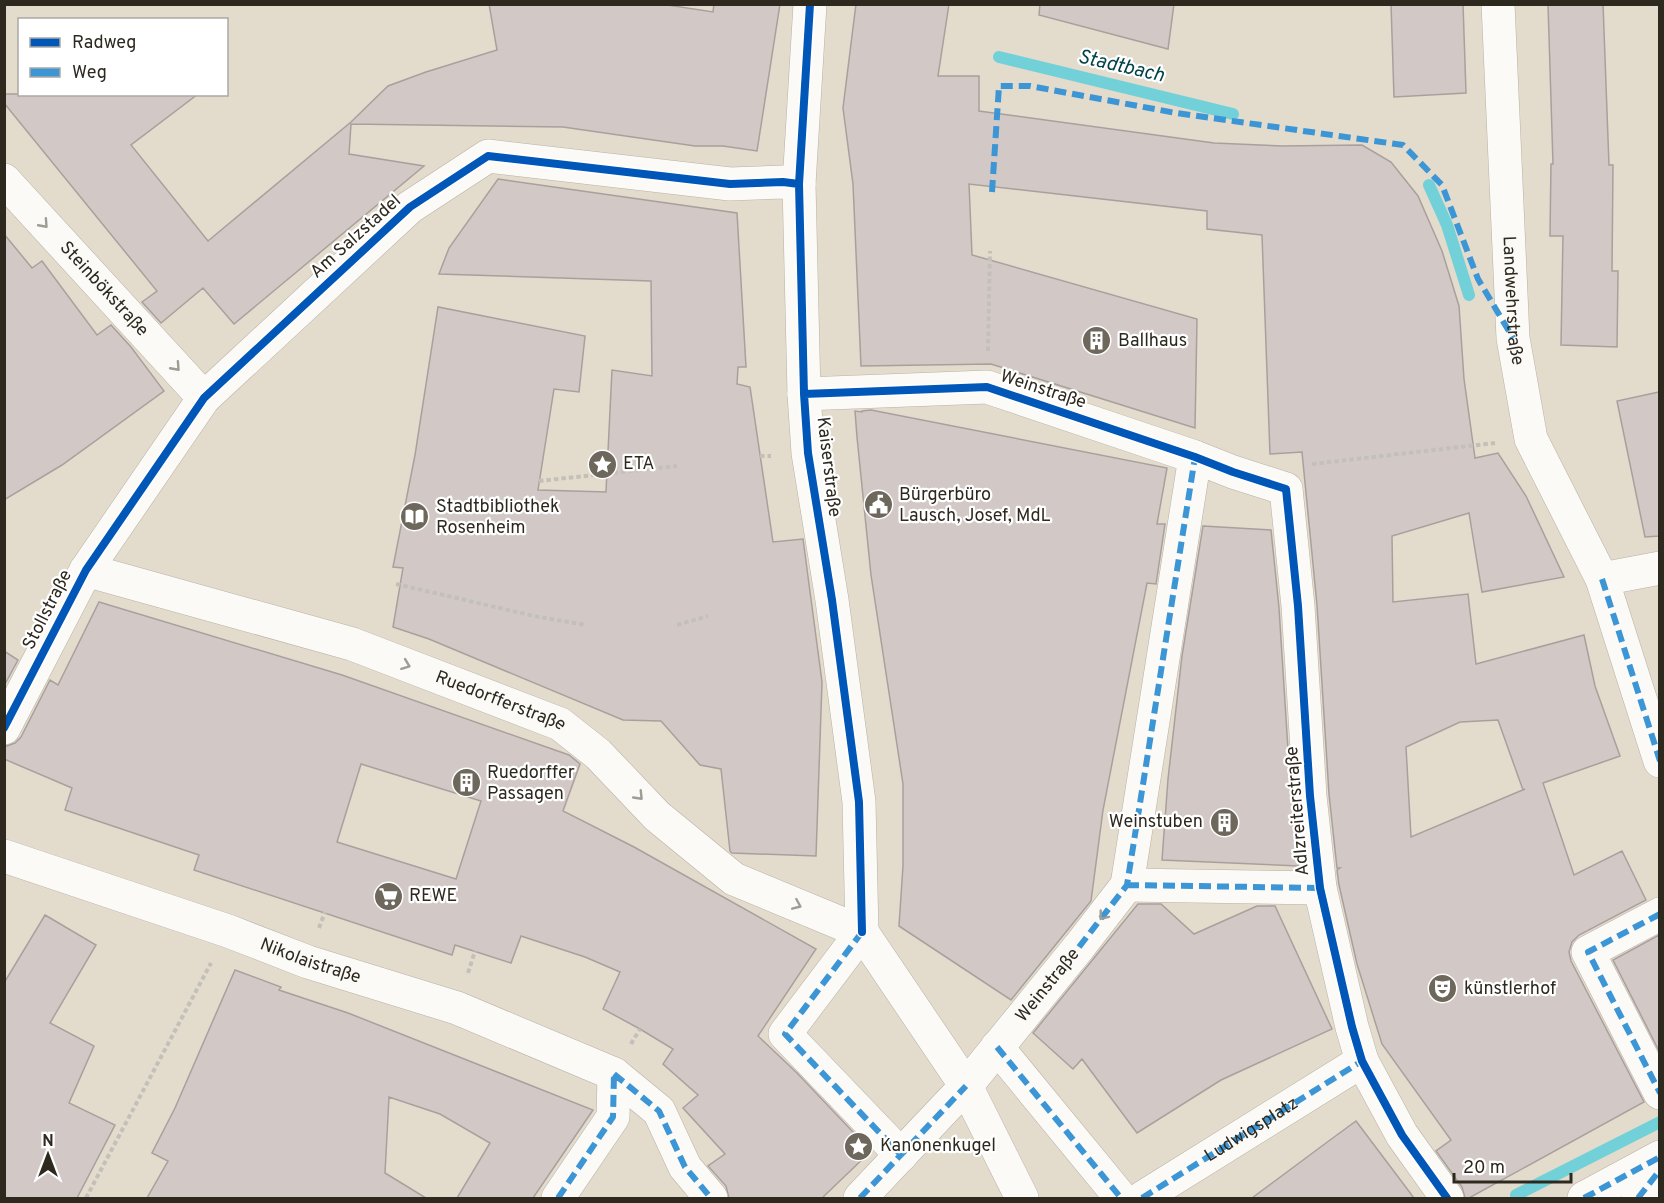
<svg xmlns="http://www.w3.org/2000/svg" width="1664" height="1203" font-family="Overpass,sans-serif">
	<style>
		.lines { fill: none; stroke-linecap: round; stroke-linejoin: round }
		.stream { stroke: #72d1d8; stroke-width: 12 }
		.building { fill: #d2c9c6; stroke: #a9a09d; stroke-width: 1.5; fill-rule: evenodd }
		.minor-casing { stroke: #b8b2a6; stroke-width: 34 }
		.path { stroke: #c3c0ba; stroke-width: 4; stroke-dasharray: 4.5 3; stroke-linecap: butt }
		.minor { stroke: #fbfaf7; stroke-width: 33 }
		.quiet { stroke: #3c96d5; stroke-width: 6; stroke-dasharray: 12 6; stroke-linecap: butt }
		.cycleway-casing { stroke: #fff; stroke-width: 11 }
		.cycleway { stroke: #0057b8; stroke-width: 8 }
		.oneway { stroke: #9f9c96 }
		.labels { text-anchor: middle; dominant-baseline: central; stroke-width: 4.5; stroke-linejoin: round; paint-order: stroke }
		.street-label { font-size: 18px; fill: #2e291f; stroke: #fff }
		.poi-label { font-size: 18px; fill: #2e291f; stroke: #fff; text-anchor: start }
		.water-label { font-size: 20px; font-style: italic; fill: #004248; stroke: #fff }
	</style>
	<rect width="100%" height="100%" fill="#e3dbcc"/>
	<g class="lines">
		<path class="stream" d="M 999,57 L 1233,114
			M 1429,185 L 1447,225 L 1469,295
			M 1516,1195 L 1660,1122"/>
	</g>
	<path class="building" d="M 489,4 L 661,4 L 713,12 L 714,4 L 780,4 L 757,151 L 723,146 L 695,146 L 563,127 L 351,124 L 349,154 L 424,166 L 234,324 L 203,288 L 161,323 L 142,302 L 157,291 L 4,103 L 4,94 L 198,94 L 131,145 L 208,241 L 351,122 L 388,86 L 426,72 L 497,50 Z
		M 856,4 L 949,4 L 938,76 L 979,76 L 979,111 L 1214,143 L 1282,146 L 1362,145 L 1391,162 L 1418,196 L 1442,251 L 1459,306 L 1464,379 L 1475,458 L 1498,453 L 1526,496 L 1564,577 L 1482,592 L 1469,513 L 1392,536 L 1393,602 L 1468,594 L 1476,664 L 1584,635 L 1595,686 L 1620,756 L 1543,783 L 1574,875 L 1622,851 L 1646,900 L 1579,935 L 1572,942 L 1569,952 L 1571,961 L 1644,1102 L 1469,1198 L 1465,1198 L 1462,1187 L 1436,1151 L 1451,1140 L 1382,1044 L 1357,964 L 1339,885 L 1337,870 L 1340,868 L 1337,868 L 1329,794 L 1317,605 L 1302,452 L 1270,454 L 1262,235 L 1207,229 L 1207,211 L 969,184 L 972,255 L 1197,319 L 1195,428 L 991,364 L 861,366 L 853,184 L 843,108 ZM 1498,720 L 1523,790 L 1525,789 L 1411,837 L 1406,747 L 1460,722 Z
		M 1040,4 L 1174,4 L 1168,49 L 1039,15 Z
		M 1391,4 L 1463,4 L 1466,93 L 1394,97 Z
		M 1548,4 L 1603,4 L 1609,165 L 1613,165 L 1612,271 L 1618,271 L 1617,347 L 1561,345 L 1563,236 L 1550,236 L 1551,164 L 1553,164 Z
		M 498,179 L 737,213 L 746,367 L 738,367 L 737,384 L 750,387 L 773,542 L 803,539 L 822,682 L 816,856 L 732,853 L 730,851 L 721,769 L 700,765 L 661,721 L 623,720 L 429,639 L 393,627 L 403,568 L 393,567 L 415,455 L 438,307 L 585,336 L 579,392 L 554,389 L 538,490 L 606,492 L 612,370 L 652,376 L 651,281 L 439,274 L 449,248 Z
		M 4,234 L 32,268 L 42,261 L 97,335 L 111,325 L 131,347 L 164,391 L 62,465 L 4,500 Z
		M 1659,392 L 1659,536 L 1645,537 L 1617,401 Z
		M 871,410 L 1167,468 L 1157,524 L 1165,524 L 1156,584 L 1147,583 L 1103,810 L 1091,901 L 1011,1000 L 899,926 L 903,866 L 903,784 L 871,575 L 857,437 L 855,411 L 862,412 L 862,411 Z
		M 1203,526 L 1271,530 L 1279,608 L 1291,797 L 1299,866 L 1162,860 L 1168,779 L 1182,656 Z
		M 99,602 L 342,675 L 569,755 L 580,764 L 563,811 L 634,847 L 816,949 L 758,1036 L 797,1073 L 871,1151 L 822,1198 L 729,1198 L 726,1186 L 708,1166 L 725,1154 L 683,1108 L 698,1095 L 663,1064 L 673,1049 L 640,1029 L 603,1009 L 620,972 L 585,957 L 521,936 L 511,963 L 455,945 L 452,955 L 194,870 L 199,855 L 65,810 L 72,788 L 4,759 L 4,747 L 15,743 L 21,737 L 50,680 L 58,685 ZM 361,764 L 481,801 L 456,879 L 337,842 Z
		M 4,651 L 18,660 L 4,686 Z
		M 1138,904 L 1161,904 L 1194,934 L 1257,906 L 1275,906 L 1332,1029 L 1221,1080 L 1137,1133 L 1082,1059 L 1073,1069 L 1033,1033 Z
		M 45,915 L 96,945 L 50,1023 L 94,1046 L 69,1103 L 115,1125 L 77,1198 L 4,1198 L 4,983 Z
		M 1659,935 L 1659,1051 L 1613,960 Z
		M 235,970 L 281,987 L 279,990 L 348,1013 L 593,1110 L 533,1198 L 457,1198 L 490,1143 L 440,1114 L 389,1097 L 385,1173 L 426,1198 L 147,1198 L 168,1161 L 152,1153 L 175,1108 Z
		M 1356,1121 L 1414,1198 L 1252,1198 L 1326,1143 Z"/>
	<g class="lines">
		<defs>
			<g id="minor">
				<path d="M 810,4 L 799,184 L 804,394 L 808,453 L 832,600 L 859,802 L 862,932"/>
				<path id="s1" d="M 1498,4 L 1513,338 L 1531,439 L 1602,579 L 1660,761"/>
				<path id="s2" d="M 4,180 L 204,398"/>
				<path d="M 804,394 L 987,387 L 1195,457 L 1233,472 L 1286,489 L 1298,606 L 1310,796 L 1320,888 L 1352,1027 L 1362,1061 L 1402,1135 L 1447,1198"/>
				<path id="s3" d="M 86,570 L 352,644 L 560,724 L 598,754 L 657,816 L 734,879 L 862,932"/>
				<path d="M 1602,579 L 1660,568"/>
				<path d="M 4,728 L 86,570 L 204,398 L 410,207 L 488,156 L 730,184 L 783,182 L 799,184"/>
				<path id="s4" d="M 4,856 L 228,931 L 308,962 L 457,1008 L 614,1074 L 659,1111 L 685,1167 L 711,1198"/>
				<path d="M 1127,885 L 1320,888"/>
				<path d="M 1660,914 L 1588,952 L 1660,1093"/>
				<path d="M 862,932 L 966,1086 L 1022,1198"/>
				<path d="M 862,932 L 785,1034 L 901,1155"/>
				<path d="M 997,1047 L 1121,1198"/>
				<path d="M 558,1198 L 613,1117 L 614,1074"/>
				<path id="s5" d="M 860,1198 L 966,1086 L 1079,947 L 1127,885 L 1195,457"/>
				<path id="s6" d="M 1142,1198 L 1362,1061"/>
				<path d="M 1584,1198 L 1660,1157"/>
				<path d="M 1638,1198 L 1660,1170"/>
			</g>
		</defs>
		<use href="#minor" class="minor-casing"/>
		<path class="path" d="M 988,351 L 990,251
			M 760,456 L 771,456
			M 1312,464 L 1495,443
			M 539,481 L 677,466
			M 396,584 L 534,616 L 586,625
			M 677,625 L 708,616
			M 319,928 L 325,912
			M 468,973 L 475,951
			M 631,1044 L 640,1029
			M 86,1198 L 211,963"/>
		<use href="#minor" class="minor"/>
		<path class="quiet" d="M 992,192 L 999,86 L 1030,86 L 1176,113 L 1403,145 L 1442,185 L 1478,279 L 1513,338
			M 1602,579 L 1660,761
			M 1127,885 L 1320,888
			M 1660,914 L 1588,952 L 1660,1093
			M 862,932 L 785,1034 L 901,1155
			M 1079,947 L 1127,885 L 1195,457
			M 997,1047 L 1121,1198
			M 614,1074 L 659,1111 L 685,1167 L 711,1198
			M 558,1198 L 613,1117 L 614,1074
			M 860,1198 L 966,1086
			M 1142,1198 L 1362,1061
			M 1584,1198 L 1660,1157
			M 1638,1198 L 1660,1170"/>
		<defs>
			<path id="cycleway" d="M 810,4 L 799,184 L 804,394 L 808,453 L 832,600 L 859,802 L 862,932
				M 804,394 L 987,387 L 1195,457 L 1233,472 L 1286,489 L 1298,606 L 1310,796 L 1320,888 L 1352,1027 L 1362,1061 L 1402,1135 L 1447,1198
				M 4,728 L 86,570 L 204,398 L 410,207 L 488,156 L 730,184 L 783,182 L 799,184"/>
		</defs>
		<use href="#cycleway" class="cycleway-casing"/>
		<use href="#cycleway" class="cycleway"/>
	</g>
	<defs><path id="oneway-chevron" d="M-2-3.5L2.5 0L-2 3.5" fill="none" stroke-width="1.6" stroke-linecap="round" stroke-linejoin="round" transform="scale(1.5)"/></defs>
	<g class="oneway">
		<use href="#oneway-chevron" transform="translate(44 224) rotate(48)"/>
		<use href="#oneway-chevron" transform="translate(176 367) rotate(48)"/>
		<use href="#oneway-chevron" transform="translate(406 665) rotate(21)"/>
		<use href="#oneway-chevron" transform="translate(639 796) rotate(46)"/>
		<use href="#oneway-chevron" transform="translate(797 905) rotate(23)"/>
		<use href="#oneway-chevron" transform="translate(1103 916) rotate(128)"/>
	</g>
	<defs>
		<symbol id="building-disc" viewBox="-11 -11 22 22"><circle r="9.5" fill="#6d675c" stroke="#fff"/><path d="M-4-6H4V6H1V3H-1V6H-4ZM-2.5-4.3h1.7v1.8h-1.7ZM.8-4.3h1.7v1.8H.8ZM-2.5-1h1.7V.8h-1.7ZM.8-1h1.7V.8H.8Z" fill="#fff"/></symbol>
		<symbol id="sight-disc" viewBox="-11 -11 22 22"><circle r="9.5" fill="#6d675c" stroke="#fff"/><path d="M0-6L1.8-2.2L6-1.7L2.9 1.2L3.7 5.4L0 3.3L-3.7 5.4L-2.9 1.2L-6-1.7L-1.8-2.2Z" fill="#fff"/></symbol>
		<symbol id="civic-disc" viewBox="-11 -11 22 22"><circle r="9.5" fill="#6d675c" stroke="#fff"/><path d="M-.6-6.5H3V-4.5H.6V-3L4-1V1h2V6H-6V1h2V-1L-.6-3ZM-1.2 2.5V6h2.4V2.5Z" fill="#fff"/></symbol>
		<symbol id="library-disc" viewBox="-11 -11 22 22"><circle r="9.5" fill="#6d675c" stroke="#fff"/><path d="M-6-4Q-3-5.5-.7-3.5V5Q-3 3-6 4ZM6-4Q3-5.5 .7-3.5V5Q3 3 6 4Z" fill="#fff"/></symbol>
		<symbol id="supermarket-disc" viewBox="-11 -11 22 22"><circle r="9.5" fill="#6d675c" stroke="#fff"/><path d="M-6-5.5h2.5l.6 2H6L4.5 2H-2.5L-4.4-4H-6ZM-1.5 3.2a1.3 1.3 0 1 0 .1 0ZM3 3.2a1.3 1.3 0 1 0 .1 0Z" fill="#fff"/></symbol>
		<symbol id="theatre-disc" viewBox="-11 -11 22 22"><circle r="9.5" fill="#6d675c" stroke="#fff"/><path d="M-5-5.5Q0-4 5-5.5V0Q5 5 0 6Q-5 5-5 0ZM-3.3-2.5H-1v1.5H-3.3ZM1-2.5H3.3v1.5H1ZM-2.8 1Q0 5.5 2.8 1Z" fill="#fff"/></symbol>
	</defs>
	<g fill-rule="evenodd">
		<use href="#building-disc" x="1080" y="324" width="33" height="33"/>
		<use href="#sight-disc" x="586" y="448" width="33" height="33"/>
		<use href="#civic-disc" x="862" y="488" width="33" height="33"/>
		<use href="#library-disc" x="398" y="500" width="33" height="33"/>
		<use href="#building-disc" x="450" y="766" width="33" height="33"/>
		<use href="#building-disc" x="1208" y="806" width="33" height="33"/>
		<use href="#supermarket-disc" x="372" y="880" width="33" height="33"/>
		<use href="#theatre-disc" x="1426" y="972" width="33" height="33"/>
		<use href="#sight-disc" x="842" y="1130" width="33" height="33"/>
	</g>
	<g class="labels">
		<g class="street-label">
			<text transform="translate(356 237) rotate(-42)">Am Salzstadel</text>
			<text stroke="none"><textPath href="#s2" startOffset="148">Steinbökstraße</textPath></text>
			<text stroke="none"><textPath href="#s1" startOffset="297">Landwehrstraße</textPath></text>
			<text transform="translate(1043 390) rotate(18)">Weinstraße</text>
			<text transform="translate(828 467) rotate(83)">Kaiserstraße</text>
			<text transform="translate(48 610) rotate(-63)">Stollstraße</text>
			<text stroke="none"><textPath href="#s3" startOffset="435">Ruedorfferstraße</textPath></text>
			<text transform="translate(1298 811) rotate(-95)">Adlzreiterstraße</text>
			<text stroke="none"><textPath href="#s4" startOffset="324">Nikolaistraße</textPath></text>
			<text stroke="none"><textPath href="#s5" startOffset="284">Weinstraße</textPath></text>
			<text stroke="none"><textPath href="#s6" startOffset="129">Ludwigsplatz</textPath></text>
		</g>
		<g class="poi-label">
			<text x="1118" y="341">Ballhaus</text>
			<text x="623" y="464">ETA</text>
			<text x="899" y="495">Bürgerbüro<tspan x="899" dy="21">Lausch, Josef, MdL</tspan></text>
			<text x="436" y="507">Stadtbibliothek<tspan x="436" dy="21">Rosenheim</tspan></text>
			<text x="487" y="773">Ruedorffer<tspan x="487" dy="21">Passagen</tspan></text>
			<text x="1203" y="822" text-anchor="end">Weinstuben</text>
			<text x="409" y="896">REWE</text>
			<text x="1464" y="989">künstlerhof</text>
			<text x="880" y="1146">Kanonenkugel</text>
		</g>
		<g class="water-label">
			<text transform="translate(1121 67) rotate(13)">Stadtbach</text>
		</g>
	</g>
	<rect width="1664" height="1203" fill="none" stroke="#2e291f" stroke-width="12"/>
	<rect x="18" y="18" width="210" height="78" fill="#ffffff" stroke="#aba9a5" stroke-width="1.5"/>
	<rect x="30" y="38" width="30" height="9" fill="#0057b8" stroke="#aba9a5" stroke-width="1.5"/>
	<text x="72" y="48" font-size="18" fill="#2e291f">Radweg</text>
	<rect x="30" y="68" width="30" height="9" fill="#3c96d5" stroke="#aba9a5" stroke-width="1.5"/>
	<text x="72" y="78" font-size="18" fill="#2e291f">Weg</text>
	<g transform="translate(48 1155)" stroke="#ffffff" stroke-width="4.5" paint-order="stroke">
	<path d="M0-4.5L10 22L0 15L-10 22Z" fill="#2e291f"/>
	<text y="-9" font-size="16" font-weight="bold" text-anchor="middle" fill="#2e291f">N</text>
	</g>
	<path d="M1454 1173v9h117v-9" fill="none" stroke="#2e291f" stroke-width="3"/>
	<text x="1463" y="1173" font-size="18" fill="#2e291f" stroke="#ffffff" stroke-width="4.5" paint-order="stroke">20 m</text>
</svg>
